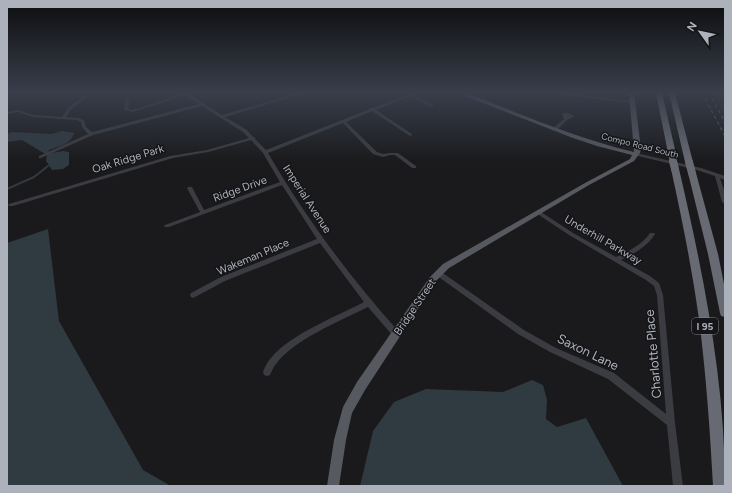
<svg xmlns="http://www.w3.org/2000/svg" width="732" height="493" font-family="Figtree,sans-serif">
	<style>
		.green { fill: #1f2820 }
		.water { fill: #2f3a41 }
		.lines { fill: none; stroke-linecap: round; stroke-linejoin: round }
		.stream { stroke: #2f3a41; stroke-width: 2 }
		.minor { fill: #3b3c41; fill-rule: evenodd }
		.major { fill: #575960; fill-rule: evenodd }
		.highway { fill: #676a72; fill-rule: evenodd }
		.rail { stroke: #4e5056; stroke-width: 1.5; stroke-dasharray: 3.5 3; stroke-linecap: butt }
		.highway-bridge-far1 { stroke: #676a72; stroke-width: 6 }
		.highway-bridge { stroke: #676a72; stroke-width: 8 }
		.labels { text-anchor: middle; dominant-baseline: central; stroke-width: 3; stroke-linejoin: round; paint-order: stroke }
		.far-street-label { font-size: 9px; fill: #acb1bc; stroke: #151517 }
		.shield { fill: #151517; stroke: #7f828a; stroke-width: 1 }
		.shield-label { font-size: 10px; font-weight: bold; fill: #acb1bc }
		.street-label { font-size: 11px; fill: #acb1bc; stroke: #151517 }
		.near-street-label { font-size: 13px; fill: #acb1bc; stroke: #151517 }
	</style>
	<rect width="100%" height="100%" fill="#1a1a1c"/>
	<path class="green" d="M 713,93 L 725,93 L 725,117 Z"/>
	<path class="water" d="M 62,131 L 74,133 C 71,145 57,146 48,151 L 52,153 L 63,151 L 69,152 L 69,165 L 63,169 L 52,170 L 46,161 L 47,155 L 22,140 L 7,142 L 7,134 L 12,132 L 51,134 Z
		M 48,229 L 59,321 L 143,470 L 171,486 L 7,486 L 7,243 Z
		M 532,380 L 543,385 L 547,400 L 546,419 L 557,427 L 586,418 L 623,486 L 360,486 L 373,431 L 394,402 L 426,389 L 503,392 Z"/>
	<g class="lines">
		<path class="stream" d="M 7,189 L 34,177 L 48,166"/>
		<path class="minor" d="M 7,93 L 13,93 L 11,94 L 7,94 Z
			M 88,93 L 92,93 L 71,109 L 66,117 L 78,118 L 84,120 L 86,127 L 92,132 L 199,104 L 185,95 L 133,112 L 124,110 L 126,99 L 128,98 L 130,99 L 128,109 L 133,110 L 183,94 L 182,93 L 186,93 L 188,94 L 198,93 L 197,94 L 191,95 L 203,103 L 205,103 L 206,105 L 222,115 L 298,93 L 303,93 L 302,94 L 225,117 L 247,130 L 253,137 L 255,137 L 255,139 L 266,150 L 370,109 L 371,108 L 373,108 L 412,93 L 417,93 L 413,95 L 433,105 L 433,107 L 431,107 L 410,96 L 376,110 L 412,134 L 412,135 L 410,136 L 372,111 L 346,122 L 377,152 L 383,154 L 390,153 L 398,153 L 416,166 L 416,168 L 412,168 L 395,155 L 390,155 L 383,157 L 373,154 L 343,123 L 268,153 C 305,217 349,276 399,332 L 400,334 L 399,336 L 396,337 L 393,336 L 368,307 C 342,320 293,340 276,364 C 273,367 272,371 270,375 L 267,376 L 264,375 L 263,372 C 265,367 267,362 271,358 C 289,335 337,316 364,302 L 320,243 L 225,281 L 195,297 L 193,298 L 191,297 L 190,295 L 191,293 L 221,277 L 317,239 L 282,185 L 169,227 L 165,227 L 164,226 L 165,225 L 200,212 L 187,188 L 188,187 L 192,187 L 204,210 L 280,182 L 263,153 L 251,140 L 208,152 L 173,158 L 13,206 L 9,206 L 8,205 L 9,204 L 170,156 L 207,150 L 249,138 L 243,132 L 202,106 L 93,135 L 41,158 L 39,158 L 39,156 L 88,134 L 82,127 L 81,122 L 77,120 L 33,117 L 18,112 L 7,114 L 7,112 L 18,110 L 33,115 L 62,117 L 69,107 Z
			M 553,93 L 562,93 L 632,101 L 634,102 L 632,103 L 555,94 Z
			M 563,113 L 568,113 L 575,116 L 567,120 L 557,130 L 553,130 L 553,128 L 564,119 L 562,114 Z
			M 634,153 L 636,153 L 701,168 L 725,176 L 725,180 L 720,178 L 725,193 L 725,204 L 722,202 L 715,176 L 697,170 L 634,155 Z
			M 538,210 L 573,233 L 616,257 C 629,251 642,245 650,233 L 654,233 L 655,234 C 647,247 635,253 621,260 L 650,276 L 659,283 L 663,295 L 675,423 L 683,486 L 673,486 L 667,425 L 608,379 L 550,352 L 518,334 L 436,275 L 435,273 L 436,271 L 440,271 L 524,330 L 556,348 L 614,373 L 666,414 L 657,295 L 654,286 L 646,280 L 569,235 L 536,213 L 535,212 Z"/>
		<path class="major" d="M 460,93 L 466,93 C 521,114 576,138 634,152 L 629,93 L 634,93 L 641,149 L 640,153 L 634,161 L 589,185 L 449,268 L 436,281 L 365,390 L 352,413 L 346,440 L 339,486 L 327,486 L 334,440 L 343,407 L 357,382 L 430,277 L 443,264 L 585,183 L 630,159 L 632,155 L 597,146 L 573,138 L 460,94 Z"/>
		<path class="highway" d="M 656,93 L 662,93 L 677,158 L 676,160 L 670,160 L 669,158 Z
			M 669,93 L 675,93 L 693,162 L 692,164 L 686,164 L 685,162 Z
			M 672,167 L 675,167 L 679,169 C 703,272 725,380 725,486 L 713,486 C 710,430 706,374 699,319 C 692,269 682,219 671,169 Z
			M 689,171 L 692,171 L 696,173 L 718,254 L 725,289 L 725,317 L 721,316 L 720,313 L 708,254 L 688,173 Z"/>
		<path class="rail" d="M 702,93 L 725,136
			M 709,93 L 725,122"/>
		<path class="highway-bridge-far1" d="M 673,158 L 674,162"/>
		<path class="highway-bridge" d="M 673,161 L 675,169
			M 689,162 L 692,173"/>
	</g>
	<linearGradient id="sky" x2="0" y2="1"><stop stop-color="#0e0e0f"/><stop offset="0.57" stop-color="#383e4b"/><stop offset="1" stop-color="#383e4b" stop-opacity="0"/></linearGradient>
	<rect width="732" height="162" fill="url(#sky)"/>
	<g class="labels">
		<g class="far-street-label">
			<text transform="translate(640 145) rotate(14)">Compo Road South</text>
		</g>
		<rect class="shield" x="692" y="318" width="26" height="16" rx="3"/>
		<g class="shield-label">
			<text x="705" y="326">I 95</text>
		</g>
		<g class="street-label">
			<text transform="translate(128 159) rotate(-17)">Oak Ridge Park</text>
			<text transform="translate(240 189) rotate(-20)">Ridge Drive</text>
			<text transform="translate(307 199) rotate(57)">Imperial Avenue</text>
			<text transform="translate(603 240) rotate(30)">Underhill Parkway</text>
			<text transform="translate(253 257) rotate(-23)">Wakeman Place</text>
			<text transform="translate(415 307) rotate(-56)">Bridge Street</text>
		</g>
		<g class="near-street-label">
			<text transform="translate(588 352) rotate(26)">Saxon Lane</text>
			<text transform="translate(653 354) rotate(-95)">Charlotte Place</text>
		</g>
	</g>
	<rect width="732" height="493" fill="none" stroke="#acb1bc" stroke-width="16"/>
	<g transform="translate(700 32) rotate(303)" stroke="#151517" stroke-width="3" paint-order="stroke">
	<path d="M0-3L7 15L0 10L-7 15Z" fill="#acb1bc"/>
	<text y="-6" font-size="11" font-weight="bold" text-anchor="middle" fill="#acb1bc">N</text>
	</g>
</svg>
